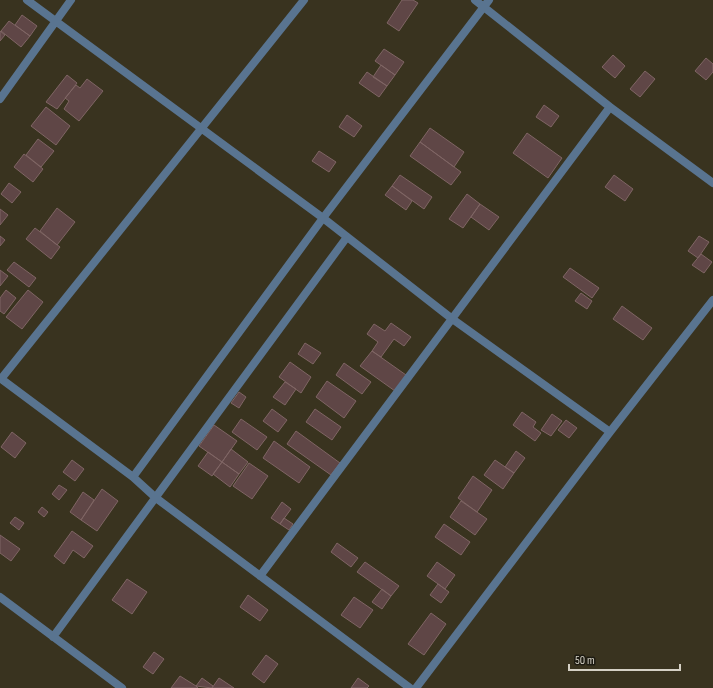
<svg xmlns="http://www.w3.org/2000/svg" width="713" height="688" font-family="'Sofia Sans Condensed',sans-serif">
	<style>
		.building { fill: #5f4646; stroke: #7f6564 }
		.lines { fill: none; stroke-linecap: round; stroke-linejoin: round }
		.street { stroke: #597490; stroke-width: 8 }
	</style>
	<rect width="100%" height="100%" fill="#39331f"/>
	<path class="building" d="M 402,0 L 413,0 L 418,3 L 399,31 L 387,23 Z
		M 22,15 L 37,26 L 30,36 L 15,25 Z
		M 9,21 L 30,36 L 21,47 L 1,31 Z
		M 0,31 L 5,35 L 0,41 Z
		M 384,49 L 404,62 L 395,75 L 375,61 Z
		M 613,55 L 625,66 L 615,78 L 602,67 Z
		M 706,58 L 713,64 L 713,72 L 706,80 L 695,71 Z
		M 381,65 L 395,75 L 387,86 L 373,77 Z
		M 645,71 L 655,79 L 640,97 L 630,89 Z
		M 367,72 L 387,86 L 379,97 L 359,83 Z
		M 67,75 L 77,83 L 57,109 L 46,102 Z
		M 87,79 L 103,91 L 79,121 L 64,109 L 69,101 L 65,98 L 76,85 L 80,88 Z
		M 544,105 L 559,116 L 551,127 L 536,117 Z
		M 46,107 L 70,126 L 56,145 L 31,126 Z
		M 347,115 L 362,126 L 354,137 L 339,127 Z
		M 430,128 L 464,152 L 454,167 L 420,142 Z
		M 527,133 L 562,158 L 548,178 L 513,153 Z
		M 38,139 L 54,151 L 41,167 L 26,155 Z
		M 420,142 L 461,172 L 451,185 L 410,156 Z
		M 319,151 L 336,162 L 329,172 L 312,161 Z
		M 24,154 L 43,169 L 33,182 L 14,167 Z
		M 400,175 L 432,197 L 424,209 L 392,186 Z
		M 614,175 L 633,189 L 625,201 L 605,187 Z
		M 9,183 L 21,192 L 12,203 L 1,194 Z
		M 392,186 L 412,201 L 406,210 L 385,195 Z
		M 467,194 L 480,204 L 463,228 L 449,219 Z
		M 480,204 L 499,217 L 489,230 L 471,217 Z
		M 57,208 L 75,222 L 57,245 L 40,231 Z
		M 0,209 L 8,215 L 0,225 Z
		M 35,228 L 60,247 L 51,259 L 26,239 Z
		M 0,236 L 5,240 L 0,246 Z
		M 699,236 L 709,242 L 698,258 L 688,251 Z
		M 701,254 L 712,262 L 704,273 L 692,265 Z
		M 14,262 L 36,278 L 29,287 L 7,270 Z
		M 570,268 L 599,288 L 592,298 L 563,277 Z
		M 0,270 L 8,276 L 0,286 Z
		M 6,290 L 16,298 L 4,314 L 0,311 L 0,298 Z
		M 28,290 L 43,302 L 22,329 L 6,317 Z
		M 581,293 L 592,301 L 587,309 L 575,301 Z
		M 622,306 L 652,328 L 643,340 L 613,319 Z
		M 391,323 L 411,337 L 404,346 L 394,339 L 381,357 L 372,351 L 378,342 L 367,334 L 374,324 L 385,331 Z
		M 305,343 L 321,353 L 313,364 L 298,354 Z
		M 372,351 L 406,375 L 395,391 L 360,366 Z
		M 290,362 L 311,377 L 301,393 L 279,377 Z
		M 344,363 L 371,382 L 362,394 L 336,375 Z
		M 327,381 L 356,401 L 344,418 L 316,397 Z
		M 285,382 L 296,389 L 285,405 L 273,397 Z
		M 239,392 L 246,397 L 239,408 L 231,403 Z
		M 272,409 L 287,420 L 278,432 L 263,421 Z
		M 315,409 L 341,427 L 332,440 L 306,422 Z
		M 522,412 L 536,422 L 533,427 L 541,433 L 535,441 L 513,425 Z
		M 552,414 L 562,421 L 551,436 L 541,430 Z
		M 241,419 L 267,437 L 257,450 L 232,432 Z
		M 566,420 L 577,428 L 569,438 L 558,430 Z
		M 214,425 L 237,441 L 222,462 L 199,446 Z
		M 296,431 L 340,463 L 331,475 L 287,444 Z
		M 12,432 L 26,443 L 15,458 L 1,447 Z
		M 274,441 L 310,467 L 299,483 L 263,458 Z
		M 231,449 L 248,462 L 239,474 L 222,462 Z
		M 516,451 L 525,458 L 514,473 L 505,467 Z
		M 208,452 L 222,462 L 212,476 L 198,466 Z
		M 72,460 L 84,469 L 75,481 L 63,472 Z
		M 495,460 L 514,473 L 503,489 L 484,475 Z
		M 222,462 L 239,474 L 230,487 L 213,474 Z
		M 249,463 L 268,476 L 252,499 L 233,486 Z
		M 473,476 L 492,490 L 477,512 L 458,498 Z
		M 59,485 L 67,490 L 59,500 L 52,494 Z
		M 102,489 L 118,501 L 97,531 L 81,520 Z
		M 83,492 L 94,500 L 81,520 L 70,512 Z
		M 461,501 L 487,519 L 475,535 L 450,517 Z
		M 282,502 L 291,509 L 280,524 L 271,518 Z
		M 42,507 L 48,512 L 44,517 L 38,512 Z
		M 15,517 L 24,523 L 19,530 L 10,523 Z
		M 284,518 L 293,524 L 289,530 L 280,524 Z
		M 444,524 L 470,542 L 461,555 L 435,537 Z
		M 72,531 L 93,546 L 84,558 L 73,550 L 64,564 L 54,556 Z
		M 0,535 L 20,549 L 11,561 L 0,553 Z
		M 337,543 L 358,558 L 351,567 L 331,552 Z
		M 365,562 L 399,586 L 391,596 L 357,572 Z
		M 437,562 L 455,575 L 445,589 L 427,576 Z
		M 127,579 L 147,592 L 132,614 L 112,600 Z
		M 438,584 L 449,592 L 441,603 L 430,595 Z
		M 382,589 L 391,596 L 382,609 L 372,602 Z
		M 248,595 L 268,610 L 260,621 L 240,607 Z
		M 354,597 L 373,610 L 360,628 L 341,615 Z
		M 431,613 L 446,624 L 424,655 L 408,644 Z
		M 154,652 L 164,659 L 153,674 L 143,667 Z
		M 266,655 L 278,664 L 264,683 L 252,674 Z
		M 180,676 L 196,686 L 198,688 L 171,688 Z
		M 202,678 L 213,686 L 212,688 L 196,686 Z
		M 219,678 L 234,688 L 212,688 Z
		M 358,678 L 369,686 L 367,688 L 351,688 Z"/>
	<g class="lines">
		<path class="street" d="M 27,0 L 323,218 L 451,318 L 610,432
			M 475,0 L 610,107 L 713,183
			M 0,99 L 71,0
			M 0,378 L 133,477 L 156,498 L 410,688
			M 1,379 L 304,0
			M 133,477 L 323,218 L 489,0
			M 260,576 L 610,107
			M 0,597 L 122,688
			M 53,637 L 347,237
			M 416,688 L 610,432 L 713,300"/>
	</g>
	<path d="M569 664v6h111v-6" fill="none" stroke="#d5d1c5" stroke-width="2"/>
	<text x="575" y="664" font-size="12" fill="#d5d1c5" stroke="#1d1b12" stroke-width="3" paint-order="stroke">50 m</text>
</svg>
